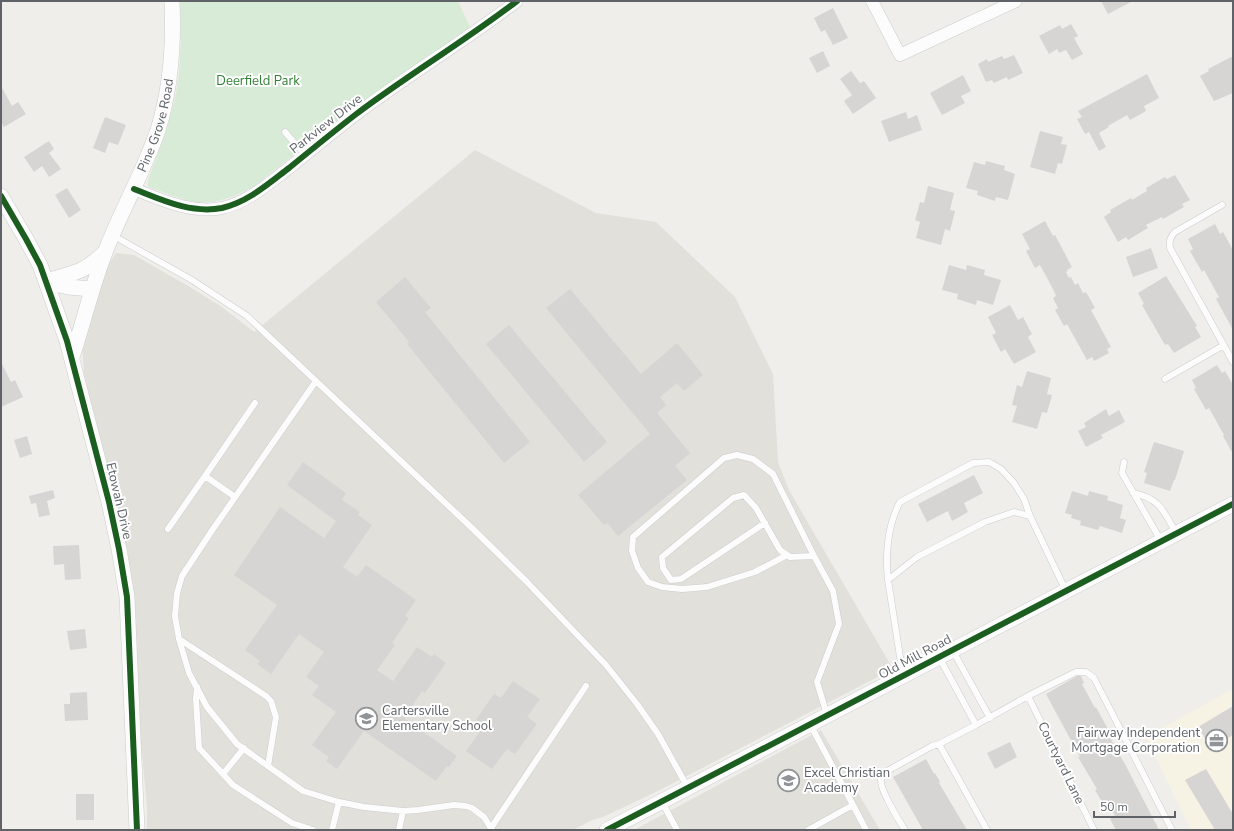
<svg xmlns="http://www.w3.org/2000/svg" width="1234" height="831" font-family="'Nunito Sans',sans-serif">
	<style>
		.commercial { fill: #f7f3e4 }
		.education { fill: #e2e0da }
		.green { fill: #d8ebd6 }
		.building { fill: #d6d5d3 }
		.lines { fill: none; stroke-linecap: round; stroke-linejoin: round }
		.service-casing { stroke: #cbcccc; stroke-width: 7 }
		.minor-casing { stroke: #cbcccc; stroke-width: 13 }
		.tertiary-casing { stroke: #cbcccc; stroke-width: 16 }
		.service { stroke: #fdfcfc; stroke-width: 6 }
		.minor { stroke: #fdfcfc; stroke-width: 12 }
		.tertiary { stroke: #fdfcfc; stroke-width: 15 }
		.cycleway-casing { stroke: #fff; stroke-width: 8 }
		.cycleway { stroke: #1b5e20; stroke-width: 6 }
		.labels { text-anchor: middle; dominant-baseline: central; stroke-width: 4; stroke-linejoin: round; paint-order: stroke }
		.park-label { font-size: 13px; fill: #348238; stroke: #fff }
		.street-label { font-size: 13px; fill: #5f6368; stroke: #fff }
		.poi-label { font-size: 13px; fill: #5f6368; stroke: #fff; text-anchor: start }
	</style>
	<rect width="100%" height="100%" fill="#efeeea"/>
	<path class="commercial" d="M 1233,689 L 1233,830 L 1191,830 L 1146,737 Z"/>
	<path class="education" d="M 475,150 L 596,213 L 656,222 L 735,297 L 773,374 L 778,462 L 789,490 L 893,669 L 656,792 L 605,816 L 590,821 L 573,830 L 147,830 L 147,807 L 139,722 L 90,403 L 84,374 L 82,343 L 102,274 L 116,253 L 134,255 L 190,287 L 222,307 L 254,332 Z
		M 821,730 L 880,830 L 634,830 Z"/>
	<path class="green" d="M 180,1 L 458,1 L 470,27 L 350,111 L 254,186 C 235,197 212,206 191,201 C 177,198 164,192 151,188 L 148,187 L 148,181 C 158,152 170,123 176,93 C 182,63 181,32 180,1 Z"/>
	<path class="building" d="M 1101,1 L 1133,1 L 1108,14 Z
		M 833,8 L 848,38 L 833,45 L 825,30 L 821,32 L 814,18 Z
		M 1071,24 L 1078,36 L 1074,38 L 1083,54 L 1072,60 L 1066,50 L 1059,53 L 1057,49 L 1049,54 L 1039,36 L 1060,25 L 1062,29 Z
		M 823,51 L 830,66 L 817,73 L 809,58 Z
		M 1014,55 L 1023,73 L 1008,80 L 1007,77 L 994,83 L 992,80 L 986,82 L 978,64 L 987,59 L 988,62 L 1002,56 L 1004,59 Z
		M 1233,56 L 1233,93 L 1214,101 L 1200,76 L 1209,71 L 1208,69 Z
		M 851,71 L 860,83 L 864,81 L 876,98 L 853,114 L 844,101 L 852,95 L 840,79 Z
		M 1147,74 L 1159,98 L 1144,106 L 1146,111 L 1130,120 L 1127,115 L 1108,126 L 1109,127 L 1099,133 L 1106,147 L 1099,151 L 1089,132 L 1085,134 L 1077,119 L 1082,117 L 1078,111 Z
		M 963,75 L 971,91 L 961,96 L 965,103 L 942,115 L 930,93 Z
		M 1,86 L 12,106 L 18,102 L 26,114 L 4,127 L 1,122 Z
		M 906,112 L 908,119 L 917,115 L 922,130 L 889,142 L 881,121 Z
		M 105,117 L 126,125 L 118,145 L 109,142 L 105,153 L 93,148 Z
		M 1040,131 L 1063,137 L 1061,144 L 1067,145 L 1062,164 L 1058,163 L 1055,174 L 1030,167 Z
		M 49,141 L 54,149 L 49,153 L 61,169 L 49,177 L 42,166 L 34,172 L 24,157 Z
		M 986,161 L 1005,166 L 1004,170 L 1015,174 L 1008,200 L 996,197 L 995,201 L 977,195 L 978,191 L 966,188 L 974,162 L 985,165 Z
		M 1175,175 L 1190,200 L 1182,204 L 1184,207 L 1163,219 L 1162,217 L 1146,225 L 1148,228 L 1128,240 L 1126,237 L 1118,242 L 1104,217 L 1111,212 L 1110,210 L 1131,198 L 1132,200 L 1147,191 L 1146,188 L 1165,177 L 1167,179 Z
		M 928,186 L 954,193 L 950,210 L 955,211 L 950,231 L 945,229 L 941,245 L 916,238 L 920,222 L 915,220 L 920,202 L 924,203 Z
		M 67,188 L 81,210 L 69,218 L 55,195 Z
		M 1045,221 L 1053,236 L 1055,235 L 1072,267 L 1067,270 L 1068,271 L 1066,272 L 1069,278 L 1071,277 L 1075,285 L 1078,283 L 1083,293 L 1086,292 L 1095,308 L 1091,310 L 1111,347 L 1107,349 L 1109,353 L 1094,361 L 1092,357 L 1087,360 L 1067,324 L 1064,326 L 1055,310 L 1058,308 L 1053,298 L 1056,296 L 1054,291 L 1040,265 L 1035,268 L 1026,251 L 1030,249 L 1022,234 Z
		M 1215,224 L 1220,234 L 1223,232 L 1233,250 L 1233,330 L 1216,299 L 1219,297 L 1204,270 L 1202,272 L 1190,251 L 1193,249 L 1188,239 Z
		M 1151,248 L 1158,268 L 1133,277 L 1126,257 Z
		M 949,265 L 966,270 L 967,265 L 985,270 L 984,275 L 1001,280 L 993,305 L 977,300 L 976,305 L 957,299 L 958,294 L 942,290 Z
		M 1166,276 L 1197,326 L 1195,327 L 1201,337 L 1174,353 L 1168,344 L 1165,345 L 1142,305 L 1144,304 L 1138,293 Z
		M 405,277 L 431,308 L 425,312 L 530,442 L 504,463 L 407,344 L 409,342 L 376,302 Z
		M 570,289 L 641,374 L 677,343 L 703,375 L 684,391 L 677,383 L 660,397 L 666,405 L 657,413 L 690,453 L 675,466 L 687,480 L 618,536 L 607,523 L 604,525 L 578,495 L 650,434 L 546,308 Z
		M 1010,305 L 1018,320 L 1023,317 L 1032,334 L 1028,337 L 1036,352 L 1014,364 L 1005,349 L 1001,352 L 992,335 L 996,333 L 988,317 Z
		M 509,325 L 607,442 L 584,462 L 486,344 Z
		M 1,362 L 11,382 L 15,380 L 23,397 L 1,407 Z
		M 1217,365 L 1222,373 L 1225,371 L 1233,385 L 1233,454 L 1223,436 L 1224,435 L 1209,408 L 1206,410 L 1194,389 L 1196,388 L 1192,380 Z
		M 1027,371 L 1051,378 L 1047,394 L 1052,395 L 1047,413 L 1042,412 L 1037,429 L 1012,422 L 1017,406 L 1012,405 L 1017,385 L 1022,387 Z
		M 1106,409 L 1109,416 L 1119,410 L 1125,422 L 1101,435 L 1103,438 L 1086,447 L 1078,431 L 1086,427 L 1084,423 Z
		M 27,436 L 32,454 L 20,458 L 14,440 Z
		M 1154,442 L 1184,451 L 1175,480 L 1174,480 L 1170,491 L 1144,483 L 1147,473 L 1144,472 Z
		M 303,462 L 346,493 L 342,500 L 360,512 L 358,515 L 372,525 L 343,567 L 357,577 L 366,565 L 416,600 L 405,616 L 409,618 L 392,643 L 395,645 L 377,670 L 393,681 L 417,647 L 432,657 L 434,654 L 446,663 L 425,693 L 422,691 L 404,718 L 457,756 L 449,767 L 447,766 L 436,781 L 364,731 L 337,769 L 326,761 L 329,757 L 312,745 L 336,712 L 312,695 L 319,686 L 306,677 L 324,652 L 299,634 L 271,674 L 257,664 L 260,661 L 245,650 L 277,605 L 234,575 L 280,507 L 324,538 L 336,521 L 287,485 Z
		M 974,475 L 983,493 L 964,503 L 968,512 L 952,521 L 948,511 L 927,522 L 918,504 Z
		M 53,490 L 55,498 L 47,501 L 50,515 L 39,517 L 36,503 L 31,504 L 29,496 Z
		M 1072,491 L 1088,496 L 1089,491 L 1108,496 L 1107,500 L 1123,505 L 1120,518 L 1126,520 L 1122,533 L 1100,526 L 1098,530 L 1080,525 L 1081,521 L 1071,518 L 1072,515 L 1065,513 Z
		M 79,545 L 81,579 L 65,580 L 64,564 L 54,565 L 53,546 Z
		M 85,629 L 87,648 L 70,650 L 67,631 Z
		M 1077,676 L 1081,676 L 1084,683 L 1082,684 L 1095,708 L 1096,707 L 1110,733 L 1108,734 L 1126,766 L 1159,830 L 1116,830 L 1110,819 L 1115,816 L 1107,800 L 1102,802 L 1095,790 L 1097,789 L 1078,757 L 1080,757 L 1046,694 Z
		M 513,681 L 540,699 L 527,717 L 537,724 L 515,754 L 507,749 L 492,769 L 466,751 L 481,730 L 473,724 L 494,694 L 501,698 Z
		M 87,692 L 88,720 L 65,721 L 64,704 L 70,704 L 70,693 Z
		M 1233,706 L 1233,735 L 1211,748 L 1198,727 Z
		M 1010,742 L 1017,757 L 995,769 L 987,753 Z
		M 926,759 L 934,774 L 935,773 L 940,782 L 939,783 L 967,830 L 923,830 L 893,777 Z
		M 1206,769 L 1233,814 L 1233,830 L 1215,830 L 1185,780 Z
		M 76,794 L 94,794 L 94,820 L 76,820 Z"/>
	<g class="lines">
		<defs>
			<path id="service" d="M 285,132 L 305,155
				M 1222,205 L 1175,232 C 1170,237 1169,241 1170,248 L 1233,362
				M 112,235 L 192,280 L 247,316 L 473,529 L 526,581 L 606,665 L 637,704 L 658,734 L 688,788
				M 1165,379 L 1224,345
				M 316,381 L 213,529 L 182,576 L 177,593 L 175,616 L 179,639 L 189,673 L 207,707 L 237,744 L 303,791 L 339,802 L 364,807 L 403,811 L 418,810 L 454,805 L 466,806 L 472,808 L 484,817 L 492,830
				M 1124,462 L 1122,473 L 1161,541
				M 1133,493 C 1160,498 1164,512 1176,533
				M 235,497 L 205,476 L 255,403
				M 765,523 L 681,579 L 671,580 L 663,568 L 662,557 L 733,498 L 744,495 L 756,508 L 780,550 L 790,557 L 814,556 L 833,591 L 839,624 L 817,682 L 827,715
				M 168,529 L 205,476
				M 787,555 L 755,572 L 707,587 L 682,589 L 662,587 L 648,582 L 638,568 L 632,551 L 633,537 L 724,458 L 737,455 L 753,459 L 773,474 L 814,556
				M 888,580 C 885,554 888,524 900,502 L 973,463 L 989,462 L 1001,469 L 1014,483 L 1024,499 L 1030,516
				M 179,639 L 266,696 L 271,701 L 276,717 L 268,766
				M 953,651 L 990,718
				M 939,657 L 976,725
				M 903,676 L 888,580 L 917,557 L 985,522 L 1014,512 L 1030,516 L 1066,591
				M 197,687 L 196,699 L 199,748 L 223,774
				M 1028,696 L 1094,830
				M 939,744 L 987,830
				M 244,748 L 223,774 L 233,785 L 292,823 L 313,830
				M 662,802 L 677,830
				M 853,805 L 866,830
				M 491,828 L 586,686
				M 332,830 L 339,802
				M 399,830 L 403,811
				M 808,830 L 853,805 L 810,724
				M 905,830 C 899,821 879,788 881,779 C 882,775 886,772 889,770 L 932,746 L 939,744 L 976,725 L 1028,696 L 1076,672 L 1086,672 L 1094,678 L 1172,830"/>
			<path id="minor" d="M 872,1 L 900,55 L 1016,1
				M 134,189 C 162,200 191,214 222,208 C 248,202 268,184 289,168 C 311,150 333,132 355,115 C 408,75 465,41 517,1"/>
			<g id="tertiary">
				<path d="M 1,196 L 26,239 L 40,265 L 67,341 L 109,502 L 119,549 L 127,597 L 137,830"/>
				<path d="M 46,281 C 72,273 82,274 103,254"/>
				<path d="M 47,282 L 68,287 L 92,289"/>
				<path id="s1" d="M 72,357 C 84,321 92,285 106,250 C 122,209 144,171 158,130 C 171,88 174,45 172,1"/>
				<path d="M 607,830 L 1233,504"/>
			</g>
		</defs>
		<use href="#service" class="service-casing"/>
		<use href="#minor" class="minor-casing"/>
		<use href="#tertiary" class="tertiary-casing"/>
		<use href="#service" class="service"/>
		<use href="#minor" class="minor"/>
		<use href="#tertiary" class="tertiary"/>
		<defs>
			<path id="cycleway" d="M 134,189 C 162,200 191,214 222,208 C 248,202 268,184 289,168 C 311,150 333,132 355,115 C 408,75 465,41 517,1
				M 1,196 L 26,239 L 40,265 L 67,341 L 109,502 L 119,549 L 127,597 L 137,830
				M 607,830 L 1233,504"/>
		</defs>
		<use href="#cycleway" class="cycleway-casing"/>
		<use href="#cycleway" class="cycleway"/>
	</g>
	<defs>
		<symbol id="school-ring" viewBox="-11 -11 22 22"><circle r="9.5" fill="#fff" stroke="#919496" stroke-width="1.5"/><path d="M0-5L7-2L0 1L-7-2ZM-4 1L0 2.5L4 1V4Q0 6-4 4Z" fill="#919496"/></symbol>
		<symbol id="office-ring" viewBox="-11 -11 22 22"><circle r="9.5" fill="#fff" stroke="#919496" stroke-width="1.5"/><path d="M-6-3h4V-5.5h4V-3h4V5H-6ZM-1-4.5V-3h2v-1.5ZM-6 0V1H6V0Z" fill="#919496"/></symbol>
	</defs>
	<g fill-rule="evenodd">
		<use href="#school-ring" x="354" y="706" width="25" height="25"/>
		<use href="#office-ring" x="1204" y="728" width="25" height="25"/>
		<use href="#school-ring" x="776" y="768" width="25" height="25"/>
	</g>
	<g class="labels">
		<g class="park-label">
			<text x="258" y="81">Deerfield Park</text>
		</g>
		<g class="street-label">
			<text transform="translate(326 124) rotate(-38)">Parkview Drive</text>
			<text stroke="none"><textPath href="#s1" startOffset="247">Pine Grove Road</textPath></text>
			<text transform="translate(119 501) rotate(77)">Etowah Drive</text>
			<text transform="translate(915 657) rotate(-28)">Old Mill Road</text>
			<text transform="translate(1061 763) rotate(64)">Courtyard Lane</text>
		</g>
		<g class="poi-label">
			<text x="382" y="711">Cartersville<tspan x="382" dy="15">Elementary School</tspan></text>
			<text x="1200" y="733" text-anchor="end">Fairway Independent<tspan x="1200" dy="15">Mortgage Corporation</tspan></text>
			<text x="804" y="773">Excel Christian<tspan x="804" dy="15">Academy</tspan></text>
		</g>
	</g>
	<rect width="1234" height="831" fill="none" stroke="#5f6368" stroke-width="4"/>
	<path d="M1094 811v6h81v-6" fill="none" stroke="#5f6368" stroke-width="2"/>
	<text x="1100" y="811" font-size="12" fill="#5f6368" stroke="#ffffff" stroke-width="3" paint-order="stroke">50 m</text>
</svg>
